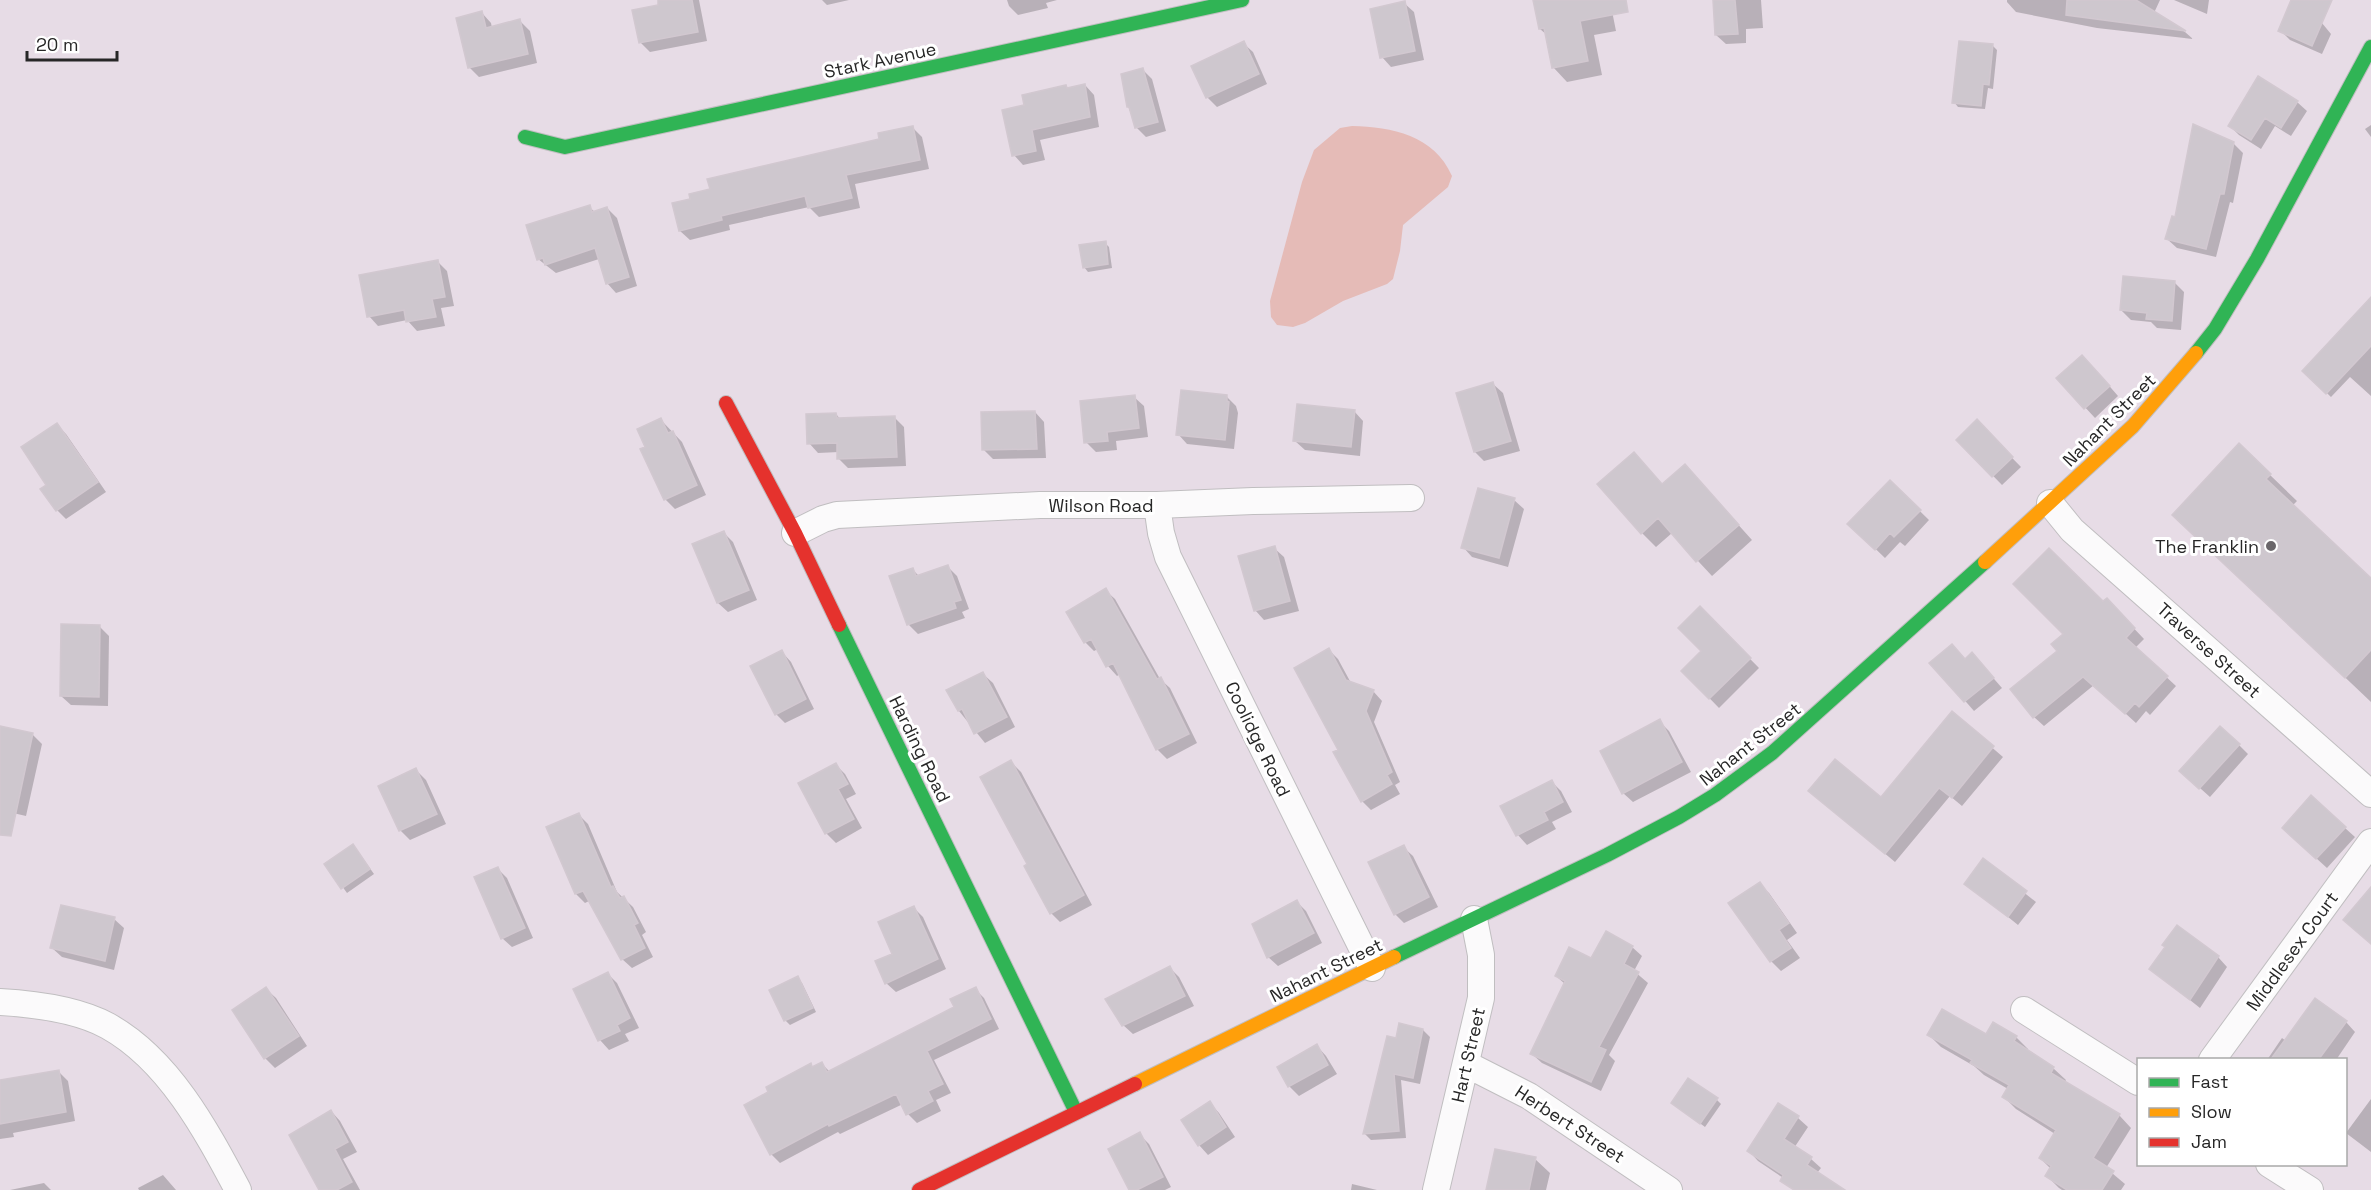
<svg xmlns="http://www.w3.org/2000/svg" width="2371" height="1190" font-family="'Space Grotesk',sans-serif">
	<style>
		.green { fill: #e5bbb7 }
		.shadow { fill: #0003 }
		.building { fill: #cec7ce; stroke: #d2c8d0; stroke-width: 1.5 }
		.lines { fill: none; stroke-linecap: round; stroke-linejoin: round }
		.street-casing { stroke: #c0bec0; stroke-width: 28 }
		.fast-casing { stroke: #c0bec0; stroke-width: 16 }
		.slow-casing { stroke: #c0bec0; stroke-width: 16 }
		.jam-casing { stroke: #c0bec0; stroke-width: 16 }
		.street { stroke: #fbfafb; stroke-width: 26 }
		.fast { stroke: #30b455; stroke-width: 14 }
		.slow { stroke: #ff9f0a; stroke-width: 14 }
		.jam { stroke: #e5322d; stroke-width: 14 }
		.poi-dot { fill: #6a666a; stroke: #fff; stroke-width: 2 }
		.labels { text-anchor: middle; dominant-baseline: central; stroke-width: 6; stroke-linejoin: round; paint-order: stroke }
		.street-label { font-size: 18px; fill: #272727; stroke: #fff }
		.poi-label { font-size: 18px; fill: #272727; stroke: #fff; text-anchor: end }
	</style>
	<rect width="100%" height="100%" fill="#e7dce6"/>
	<path class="green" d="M 1352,126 C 1392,127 1434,135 1452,176 L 1448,187 L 1403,225 L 1400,251 L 1393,279 L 1387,284 L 1343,301 L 1305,323 L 1293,327 L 1277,325 L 1271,317 L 1270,301 L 1302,182 L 1314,150 L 1340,128 Z"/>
	<path class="shadow" d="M 659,0 L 699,0 L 707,41 L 650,52 L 640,42 L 660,6 Z
		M 822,0 L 849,0 L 827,5 Z
		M 1007,0 L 1057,0 L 1046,3 L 1048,8 L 1018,15 L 1009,6 Z
		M 1534,0 L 1610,1 L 1616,31 L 1594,35 L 1602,75 L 1567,82 L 1553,67 L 1547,35 L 1540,29 Z
		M 1714,0 L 1761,0 L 1763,28 L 1746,29 L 1746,43 L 1726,44 L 1716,35 Z
		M 2007,0 L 2160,0 L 2154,13 L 2185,32 L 2193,39 L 2097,28 L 2016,12 L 2007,2 Z
		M 2174,0 L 2209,0 L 2207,14 Z
		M 2293,0 L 2303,0 L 2331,34 L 2322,54 L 2290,40 L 2280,30 Z
		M 1404,3 L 1414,12 L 1424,60 L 1391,67 L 1382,57 Z
		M 482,13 L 491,23 L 492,28 L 520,21 L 530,31 L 537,63 L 479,77 L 469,67 Z
		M 1243,43 L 1253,52 L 1267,84 L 1217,107 L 1207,97 Z
		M 1992,45 L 1997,50 L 1993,89 L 1988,88 L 1985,109 L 1958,107 L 1954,102 Z
		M 1143,70 L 1152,79 L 1166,131 L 1146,137 L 1136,127 L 1128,106 Z
		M 1085,85 L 1094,95 L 1099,127 L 1040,140 L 1045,160 L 1023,165 L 1014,155 L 1026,107 L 1066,87 L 1069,90 Z
		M 2297,102 L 2307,111 L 2291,136 L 2275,126 L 2261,149 L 2239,135 L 2230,126 Z
		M 2371,125 L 2371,137 L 2365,129 Z
		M 913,128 L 922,137 L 929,169 L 855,184 L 860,208 L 819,217 L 809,207 L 729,225 L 730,230 L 690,240 L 680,231 L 691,200 L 881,140 Z
		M 2233,143 L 2243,153 L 2233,203 L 2230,202 L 2216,257 L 2177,248 L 2167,239 L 2177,219 Z
		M 589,207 L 595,212 L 607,208 L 617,218 L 637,286 L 616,293 L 607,283 L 599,259 L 556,273 L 538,259 Z
		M 1105,243 L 1109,247 L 1112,268 L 1088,272 L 1084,267 Z
		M 438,262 L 447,271 L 454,306 L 441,308 L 445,326 L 417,331 L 407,320 L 378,326 L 369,316 Z
		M 2174,282 L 2184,292 L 2181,330 L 2157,328 L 2151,322 L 2131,320 L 2121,310 Z
		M 2371,311 L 2371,396 L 2350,377 L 2331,397 L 2304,371 Z
		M 2092,366 L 2118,396 L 2095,418 L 2058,378 Z
		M 1493,384 L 1503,393 L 1520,451 L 1484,461 L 1475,452 Z
		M 1134,397 L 1144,406 L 1148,437 L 1116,441 L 1117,450 L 1096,452 L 1086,442 Z
		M 1227,397 L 1236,406 L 1238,413 L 1234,449 L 1187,444 L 1178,434 Z
		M 1354,411 L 1363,421 L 1360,456 L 1305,450 L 1295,441 Z
		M 1035,412 L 1044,422 L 1046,458 L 993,459 L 984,450 Z
		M 836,414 L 841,420 L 895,418 L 904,427 L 906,466 L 848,468 L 839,459 L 839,452 L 818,453 L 809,443 Z
		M 661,420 L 682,442 L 706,495 L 675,509 L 665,499 L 647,447 Z
		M 1977,422 L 2021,467 L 2002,485 L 1958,440 Z
		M 57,425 L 66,434 L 106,492 L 66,519 L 57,510 L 48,485 Z
		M 1648,468 L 1663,485 L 1699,481 L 1752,540 L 1712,576 L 1672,533 L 1656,547 L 1642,533 Z
		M 2270,475 L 2297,501 L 2292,506 L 2371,580 L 2371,702 L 2174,515 Z
		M 1890,482 L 1929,520 L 1905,546 L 1900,542 L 1885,558 L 1859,533 Z
		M 1514,500 L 1524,509 L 1508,567 L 1472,557 L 1463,547 Z
		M 723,532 L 733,542 L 757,600 L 728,612 L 718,603 L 694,545 Z
		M 1274,548 L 1284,557 L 1299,611 L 1264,620 L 1255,610 Z
		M 947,566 L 957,576 L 969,609 L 962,612 L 965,618 L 918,634 L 909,625 L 891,577 L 912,569 L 919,576 Z
		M 1105,590 L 1115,599 L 1160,679 L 1170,688 L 1197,743 L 1167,759 L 1157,749 L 1120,674 L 1117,676 L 1108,666 L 1098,649 L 1094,651 L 1085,642 Z
		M 2107,600 L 2144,639 L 2135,648 L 2176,686 L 2150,715 L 2146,711 L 2136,723 L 2094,685 L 2044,726 L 2034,717 L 2059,651 Z
		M 1700,608 L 1759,668 L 1719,708 L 1683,671 L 1703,651 Z
		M 99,626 L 109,636 L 108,706 L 71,705 L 61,696 Z
		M 1329,650 L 1338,659 L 1351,683 L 1373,691 L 1382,701 L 1374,722 L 1400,782 L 1395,785 L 1400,794 L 1371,810 L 1362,801 L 1341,750 Z
		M 782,652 L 791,662 L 814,709 L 785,723 L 776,714 Z
		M 1965,660 L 1981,664 L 2002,688 L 1974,711 L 1932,663 Z
		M 983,674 L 993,683 L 1015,727 L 985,743 L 959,711 Z
		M 1952,713 L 2003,757 L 1962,806 L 1950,796 L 1895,862 L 1810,791 L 1882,799 Z
		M 1659,721 L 1669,731 L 1691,772 L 1633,802 L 1623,793 Z
		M 0,727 L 32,734 L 42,744 L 26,816 L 0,810 Z
		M 2239,745 L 2248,754 L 2210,797 L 2191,780 Z
		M 1011,762 L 1021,772 L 1092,905 L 1060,922 L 1051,913 L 1029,865 Z
		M 836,765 L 845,774 L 856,794 L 846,799 L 862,828 L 836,843 L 826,833 L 800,784 Z
		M 416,770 L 426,780 L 446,824 L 410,840 L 400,830 Z
		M 1551,781 L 1561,791 L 1572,812 L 1552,822 L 1556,829 L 1527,845 L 1518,835 L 1502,807 Z
		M 579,815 L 588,824 L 617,892 L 633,907 L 646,932 L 642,935 L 653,957 L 632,968 L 622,959 L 591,900 L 585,903 L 576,894 Z
		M 2345,828 L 2355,837 L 2327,868 L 2293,837 Z
		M 1403,847 L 1413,856 L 1438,907 L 1404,923 L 1395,914 Z
		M 357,850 L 374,874 L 347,893 L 326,864 Z
		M 1983,860 L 2036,902 L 2018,925 L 1966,883 Z
		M 498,869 L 507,878 L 533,938 L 512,947 L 502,938 Z
		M 1759,884 L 1769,893 L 1797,933 L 1787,940 L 1800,958 L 1781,971 L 1771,961 L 1731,904 Z
		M 1297,902 L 1306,911 L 1322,943 L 1278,966 L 1268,957 Z
		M 913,907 L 923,917 L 946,969 L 896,992 L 886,983 L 894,954 Z
		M 114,919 L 124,928 L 114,970 L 62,957 L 52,948 Z
		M 1632,947 L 1642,956 L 1634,971 L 1648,983 L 1609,1055 L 1615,1061 L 1601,1091 L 1542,1063 L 1532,1054 L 1565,984 L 1556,976 L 1592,960 Z
		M 2218,957 L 2227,967 L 2200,1008 L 2151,969 Z
		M 1170,968 L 1179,977 L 1194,1006 L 1133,1034 L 1123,1025 Z
		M 608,974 L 617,983 L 639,1028 L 625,1034 L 629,1041 L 609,1050 L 600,1040 L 575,990 Z
		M 797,978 L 802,983 L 816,1012 L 790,1025 L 785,1020 Z
		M 266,989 L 276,998 L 307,1046 L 275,1068 L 265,1058 Z
		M 975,989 L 984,998 L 999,1029 L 934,1060 L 951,1093 L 936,1100 L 941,1111 L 917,1123 L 908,1114 L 903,1104 L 840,1134 L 838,1132 L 780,1163 L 771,1154 L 770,1093 L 810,1065 L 813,1068 L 822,1064 L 830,1072 L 956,1008 Z
		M 2346,1022 L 2355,1032 L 2336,1060 L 2267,1060 L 2282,1038 L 2286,1041 Z
		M 1423,1030 L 1430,1037 L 1420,1084 L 1401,1080 L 1406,1138 L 1371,1140 L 1364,1133 L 1397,1040 Z
		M 1929,1035 L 2016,1037 L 2028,1049 L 2027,1051 L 2053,1068 L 2066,1080 L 2064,1083 L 2119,1115 L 2131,1128 L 2106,1168 L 2125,1184 L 2121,1190 L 2062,1190 L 2059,1188 L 2047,1176 L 2051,1169 L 2040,1158 L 2055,1134 L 2016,1109 L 2003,1096 L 2008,1089 L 1984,1075 L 1974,1066 L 1941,1047 Z
		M 1317,1046 L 1326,1056 L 1337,1074 L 1299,1096 L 1289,1086 Z
		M 58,1071 L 68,1081 L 75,1121 L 13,1133 L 14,1137 L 0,1139 L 0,1082 Z
		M 2371,1099 L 2371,1152 L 2346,1133 Z
		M 1717,1100 L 1721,1104 L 1705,1127 L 1673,1103 Z
		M 1210,1103 L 1219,1113 L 1235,1137 L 1208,1155 L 1199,1145 L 1183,1120 Z
		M 1779,1105 L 1798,1118 L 1808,1127 L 1794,1148 L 1811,1159 L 1821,1168 L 1817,1173 L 1838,1190 L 1801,1190 L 1758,1161 L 1749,1151 Z
		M 331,1111 L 340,1121 L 357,1152 L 343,1159 L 360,1190 L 321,1190 L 303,1127 Z
		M 1139,1134 L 1149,1144 L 1171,1187 L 1165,1190 L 1130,1190 Z
		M 1535,1159 L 1550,1173 L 1546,1190 L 1488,1190 Z
		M 163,1175 L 176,1190 L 139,1190 L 138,1188 Z
		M 44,1183 L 51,1190 L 10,1190 Z
		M 1352,1184 L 1377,1190 L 1351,1190 Z"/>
	<path class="building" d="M 658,0 L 692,0 L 698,32 L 639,43 L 632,10 L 658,5 Z
		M 1533,0 L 1626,0 L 1628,12 L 1580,21 L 1588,61 L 1552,68 L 1544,28 L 1539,29 Z
		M 1713,0 L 1735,0 L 1738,34 L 1715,35 Z
		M 2067,0 L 2136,0 L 2186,31 L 2066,15 Z
		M 2291,0 L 2332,0 L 2312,46 L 2278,31 Z
		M 1405,1 L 1415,51 L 1380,58 L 1370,9 Z
		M 482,11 L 486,28 L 520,19 L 528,54 L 468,68 L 456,18 Z
		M 1244,41 L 1259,74 L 1206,98 L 1191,66 Z
		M 1959,41 L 1993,44 L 1989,85 L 1983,84 L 1981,106 L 1952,103 Z
		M 1143,68 L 1158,122 L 1135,128 L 1129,107 L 1127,107 L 1121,74 Z
		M 2258,76 L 2298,101 L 2281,128 L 2265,118 L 2251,140 L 2228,126 Z
		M 1085,84 L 1090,117 L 1032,130 L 1036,151 L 1012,156 L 1002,110 L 1024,105 L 1022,95 L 1066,85 L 1067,88 Z
		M 2193,124 L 2234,142 L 2224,194 L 2220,194 L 2206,249 L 2165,239 L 2172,216 L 2175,217 Z
		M 913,126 L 920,160 L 846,175 L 852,198 L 808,208 L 805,196 L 721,216 L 722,220 L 679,231 L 672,203 L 690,199 L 689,194 L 710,189 L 707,179 L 879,139 L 878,133 Z
		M 590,205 L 592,212 L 607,207 L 629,277 L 606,284 L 595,248 L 545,265 L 543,258 L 537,260 L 526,225 Z
		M 1106,241 L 1108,264 L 1083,268 L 1079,245 Z
		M 438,260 L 445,297 L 432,299 L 436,317 L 406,322 L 404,310 L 367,317 L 359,275 Z
		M 2123,276 L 2175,281 L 2172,321 L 2146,319 L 2147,313 L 2120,310 Z
		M 2371,297 L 2371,346 L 2326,394 L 2302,371 Z
		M 2082,355 L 2110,386 L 2084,409 L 2056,378 Z
		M 1493,382 L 1511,441 L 1474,452 L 1456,393 Z
		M 1181,390 L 1227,395 L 1227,401 L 1229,402 L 1225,440 L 1176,435 Z
		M 1135,395 L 1139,428 L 1107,432 L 1108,441 L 1084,443 L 1080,401 Z
		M 1297,404 L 1355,410 L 1351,447 L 1293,441 Z
		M 1035,411 L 1037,449 L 982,450 L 981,412 Z
		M 836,413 L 837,418 L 895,416 L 897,457 L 837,459 L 837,443 L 807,444 L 806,414 Z
		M 661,418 L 668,433 L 673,431 L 697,485 L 664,500 L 640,449 L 645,447 L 637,429 Z
		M 1977,419 L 2013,457 L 1992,477 L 1956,440 Z
		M 57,423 L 98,482 L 56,511 L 40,489 L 46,485 L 21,447 Z
		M 2239,443 L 2271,474 L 2266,479 L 2371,578 L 2371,650 L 2345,678 L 2172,515 Z
		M 1634,452 L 1662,484 L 1685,464 L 1739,525 L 1696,562 L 1658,518 L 1641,534 L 1597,484 Z
		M 1890,480 L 1921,510 L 1894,537 L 1890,533 L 1875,550 L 1847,524 Z
		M 1478,488 L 1515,498 L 1499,558 L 1461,548 Z
		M 724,531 L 749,590 L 717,603 L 692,544 Z
		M 1275,546 L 1290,601 L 1254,611 L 1238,556 Z
		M 2049,548 L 2103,601 L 2107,598 L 2135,628 L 2126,638 L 2168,676 L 2139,707 L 2135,703 L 2125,714 L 2083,677 L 2033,718 L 2010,689 L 2057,651 L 2051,644 L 2063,634 L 2013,584 Z
		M 948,565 L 961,600 L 954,602 L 956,608 L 907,625 L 889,576 L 913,568 L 916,576 Z
		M 1106,588 L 1157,679 L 1161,677 L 1189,734 L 1156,750 L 1113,663 L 1106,667 L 1091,639 L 1084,643 L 1066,612 Z
		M 1700,606 L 1751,658 L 1709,699 L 1681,671 L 1701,651 L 1678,628 Z
		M 61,624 L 100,625 L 99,697 L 60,696 Z
		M 1952,644 L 1965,659 L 1972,652 L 1994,678 L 1964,702 L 1929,663 Z
		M 1329,648 L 1346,680 L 1374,690 L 1366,711 L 1392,772 L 1387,775 L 1392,784 L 1361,802 L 1333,752 L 1338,750 L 1294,668 Z
		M 782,650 L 806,699 L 775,715 L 750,666 Z
		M 983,672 L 1007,717 L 974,734 L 962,709 L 958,711 L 946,690 Z
		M 1952,711 L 1994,746 L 1952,798 L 1939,788 L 1885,854 L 1808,791 L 1835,759 L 1881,797 Z
		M 1660,719 L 1682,762 L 1622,794 L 1600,751 Z
		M 0,726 L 33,733 L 11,836 L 0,835 Z
		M 2220,726 L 2240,744 L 2199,789 L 2179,771 Z
		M 1011,760 L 1084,895 L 1050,914 L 1024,866 L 1027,864 L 980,777 Z
		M 836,763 L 848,784 L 838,789 L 854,819 L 825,834 L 798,783 Z
		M 416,768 L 437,814 L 399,831 L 378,786 Z
		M 1552,780 L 1563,802 L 1544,812 L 1548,820 L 1516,836 L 1500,806 Z
		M 2311,795 L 2346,827 L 2316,859 L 2282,828 Z
		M 579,813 L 611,887 L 613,886 L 620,898 L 624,896 L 638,923 L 634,925 L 645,948 L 621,960 L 583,891 L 575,894 L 546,827 Z
		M 353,844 L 370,869 L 341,889 L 324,864 Z
		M 1404,845 L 1429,897 L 1394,915 L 1368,862 Z
		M 1983,858 L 2027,891 L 2008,917 L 1964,884 Z
		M 498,867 L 525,928 L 501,939 L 474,877 Z
		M 1760,882 L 1789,923 L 1779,930 L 1791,948 L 1770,962 L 1728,903 Z
		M 2371,887 L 2371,944 L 2343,920 Z
		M 1297,900 L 1314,933 L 1267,958 L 1252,924 Z
		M 61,905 L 115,917 L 105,961 L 50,948 Z
		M 914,906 L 938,959 L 885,984 L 875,961 L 892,954 L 878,922 Z
		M 2177,925 L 2219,956 L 2190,1000 L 2149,969 L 2165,947 L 2162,945 Z
		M 1606,931 L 1633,946 L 1624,964 L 1639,972 L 1599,1047 L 1606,1050 L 1591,1082 L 1530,1054 L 1565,981 L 1555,976 L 1569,947 L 1591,958 Z
		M 1170,966 L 1185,996 L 1122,1026 L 1105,999 Z
		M 608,972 L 630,1018 L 617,1025 L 620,1031 L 598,1041 L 573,989 Z
		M 798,976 L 813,1008 L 784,1021 L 769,990 Z
		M 266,987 L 299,1036 L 264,1059 L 232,1010 Z
		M 976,987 L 991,1019 L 927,1051 L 943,1084 L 928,1091 L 933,1101 L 906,1115 L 896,1094 L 829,1126 L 828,1124 L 770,1155 L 744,1105 L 768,1092 L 766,1087 L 811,1063 L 812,1067 L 822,1062 L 827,1072 L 954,1007 L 950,999 Z
		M 2315,998 L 2347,1021 L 2319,1059 L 2271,1059 Z
		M 1942,1009 L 1986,1034 L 1993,1022 L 2017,1036 L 2014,1041 L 2054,1067 L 2051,1073 L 2120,1114 L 2093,1158 L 2114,1171 L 2102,1190 L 2067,1190 L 2045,1176 L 2051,1166 L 2039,1158 L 2056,1130 L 2002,1097 L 2009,1085 L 1970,1063 L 1972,1060 L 1927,1035 Z
		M 1399,1023 L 1423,1029 L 1413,1078 L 1394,1074 L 1399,1131 L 1363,1134 L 1387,1036 L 1396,1038 Z
		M 1317,1044 L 1328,1065 L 1288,1087 L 1277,1067 Z
		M 59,1070 L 66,1112 L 0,1124 L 0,1080 Z
		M 1688,1078 L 1718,1098 L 1700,1124 L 1671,1103 Z
		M 1210,1101 L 1226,1127 L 1198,1146 L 1181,1120 Z
		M 1778,1103 L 1799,1116 L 1784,1139 L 1812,1157 L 1807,1165 L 1845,1190 L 1794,1190 L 1780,1181 L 1783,1175 L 1747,1151 Z
		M 331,1110 L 348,1142 L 335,1149 L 352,1182 L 337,1190 L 319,1190 L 289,1135 Z
		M 1140,1132 L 1163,1177 L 1137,1190 L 1129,1190 L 1108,1149 Z
		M 1495,1149 L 1536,1157 L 1529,1190 L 1486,1190 Z"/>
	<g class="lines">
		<defs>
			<path id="street" d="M 2050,503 L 2072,530 L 2371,794
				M 1157,505 L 1161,533 L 1168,557 L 1372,968
				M 795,533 L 823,519 L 837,515 L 1040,505 L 1157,505 L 1253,501 L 1411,498
				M 0,1002 C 35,1004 77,1009 108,1026 C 169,1060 206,1130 238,1190
				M 2024,1010 L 2138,1082
				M 2212,1060 L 2371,842
				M 1466,1064 L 1529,1096 L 1669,1190
				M 2269,1164 L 2310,1190
				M 1436,1190 L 1481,998 L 1481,955 L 1474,919"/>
			<path id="fast" d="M 525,137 L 565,147 L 1242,0
				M 2196,353 L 2215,329 L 2257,259 L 2371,47
				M 839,625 L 1076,1112
				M 1394,957 L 1607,855 L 1679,817 L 1715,795 L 1772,753 L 1985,562"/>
			<path id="slow" d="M 1985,562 L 2133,426 L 2196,353
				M 1135,1084 L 1394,957"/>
			<path id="jam" d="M 726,403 L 795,533 L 839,625
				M 919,1190 L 1135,1084"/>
		</defs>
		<use href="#street" class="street-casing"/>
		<use href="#fast" class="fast-casing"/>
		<use href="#slow" class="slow-casing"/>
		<use href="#jam" class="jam-casing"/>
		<use href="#street" class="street"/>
		<use href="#fast" class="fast"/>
		<use href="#slow" class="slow"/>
		<use href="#jam" class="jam"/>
	</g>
	<circle class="poi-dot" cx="2271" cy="546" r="6"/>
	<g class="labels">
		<g class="street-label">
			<text transform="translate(880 60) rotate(-12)">Stark Avenue</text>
			<text transform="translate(2109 420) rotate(-45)">Nahant Street</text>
			<text x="1101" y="505">Wilson Road</text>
			<text transform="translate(2209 650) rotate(42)">Traverse Street</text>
			<text transform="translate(1258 739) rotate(64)">Coolidge Road</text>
			<text transform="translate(1750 744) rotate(-38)">Nahant Street</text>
			<text transform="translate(920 749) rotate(64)">Harding Road</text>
			<text transform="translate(2292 951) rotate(-54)">Middlesex Court</text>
			<text transform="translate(1326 970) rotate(-26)">Nahant Street</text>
			<text transform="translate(1468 1055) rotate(-77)">Hart Street</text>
			<text transform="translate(1570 1124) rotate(33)">Herbert Street</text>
		</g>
		<g class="poi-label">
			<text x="2259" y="546">The Franklin</text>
		</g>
	</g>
	<rect x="2137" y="1058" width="210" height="108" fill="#ffffff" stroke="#a9a9a9" stroke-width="1.5"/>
	<rect x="2149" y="1078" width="30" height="9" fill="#30b455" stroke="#a9a9a9" stroke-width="1.5"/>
	<text x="2191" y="1088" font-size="18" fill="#272727">Fast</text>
	<rect x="2149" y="1108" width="30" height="9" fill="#ff9f0a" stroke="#a9a9a9" stroke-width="1.5"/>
	<text x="2191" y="1118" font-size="18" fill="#272727">Slow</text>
	<rect x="2149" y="1138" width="30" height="9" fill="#e5322d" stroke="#a9a9a9" stroke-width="1.5"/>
	<text x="2191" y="1148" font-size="18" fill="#272727">Jam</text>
	<path d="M27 51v9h90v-9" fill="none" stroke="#272727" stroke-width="3"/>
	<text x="36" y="51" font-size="18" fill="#272727" stroke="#ffffff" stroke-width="4.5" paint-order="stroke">20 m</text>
</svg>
